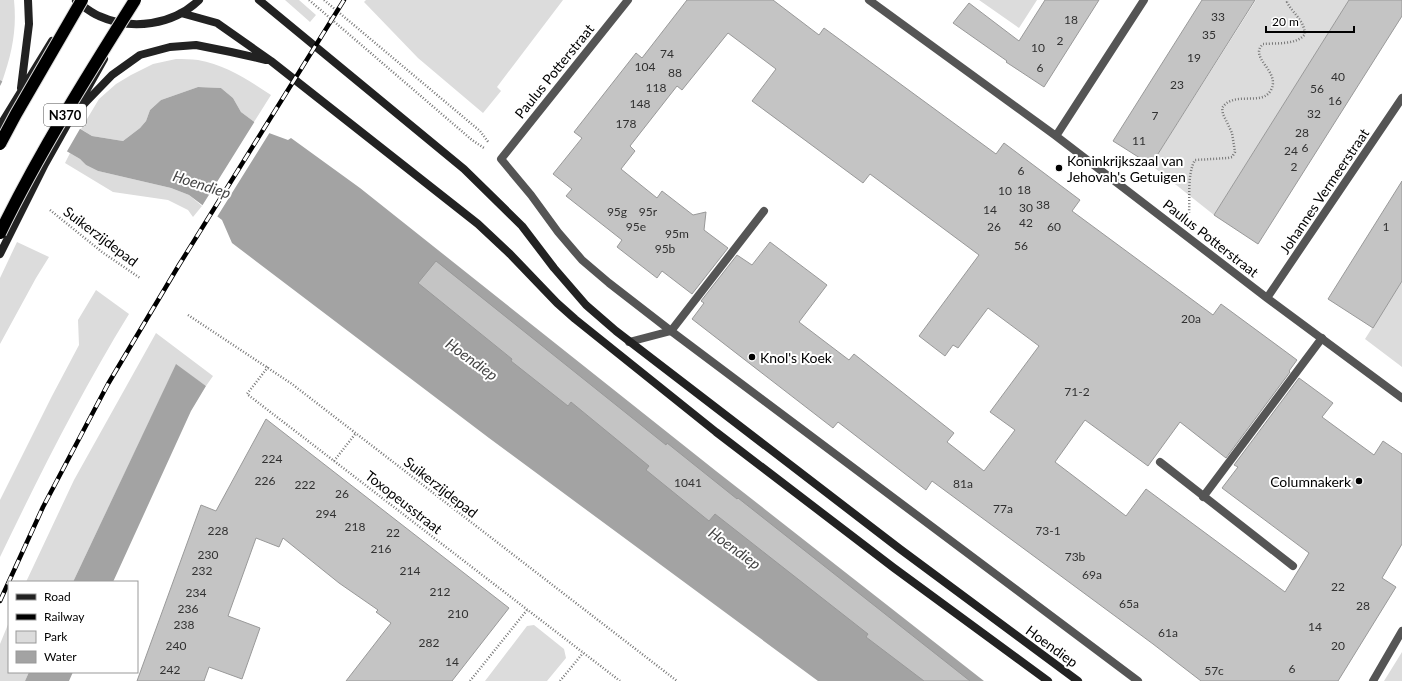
<svg xmlns="http://www.w3.org/2000/svg" width="1402" height="681" font-family="Lato,sans-serif">
	<style>
		.green { fill: #dcdcdc }
		.water { fill: #a3a3a3 }
		.pier { fill: #fff }
		.building { fill: #c4c4c4; stroke: #999 }
		.lines { fill: none; stroke-linecap: round; stroke-linejoin: round }
		.path { stroke: #777; stroke-width: 2.5; stroke-dasharray: 1 2; stroke-linecap: butt }
		.lane { stroke: #555; stroke-width: 8 }
		.street { stroke: #555; stroke-width: 8 }
		.secondary { stroke: #222; stroke-width: 8 }
		.rail-casing { stroke: #000; stroke-width: 4.5 }
		.rail { stroke: #fff; stroke-width: 3; stroke-dasharray: 9; stroke-linecap: butt }
		.highway-bridge-casing { stroke: #dbdbdb; stroke-width: 14; stroke-linecap: butt }
		.highway-bridge { stroke: #000; stroke-width: 12 }
		.poi-dot { fill: #000; stroke: #fff; stroke-width: 1.5 }
		.labels { text-anchor: middle; dominant-baseline: central; stroke-width: 4; stroke-linejoin: round; paint-order: stroke }
		.number-label { font-size: 12px; fill: #313131 }
		.shield { fill: #fff; stroke: #4c4c4c; stroke-width: 1 }
		.shield-label { font-size: 13px; font-weight: bold; fill: #000 }
		.street-label { font-size: 14px; fill: #000; stroke: #fff }
		.poi-label { font-size: 14px; fill: #000; stroke: #fff; text-anchor: start }
		.water-label { font-size: 15px; font-style: italic; fill: #444; stroke: #fff }
	</style>
	<rect width="100%" height="100%" fill="#fff"/>
	<path class="green" d="M 0,0 L 14,0 C 17,30 12,53 2,82 L 0,80 Z
		M 285,0 L 299,0 L 316,15 L 310,22 Z
		M 366,0 L 563,0 L 497,87 L 501,91 L 483,113 L 418,58 L 364,2 Z
		M 979,0 L 1037,0 L 1019,28 Z
		M 1256,0 L 1349,0 L 1214,215 L 1151,165 Z
		M 176,59 C 183,59 191,59 198,60 C 226,65 248,80 271,95 L 254,122 L 241,112 L 233,98 L 221,88 L 198,87 L 161,100 L 150,110 L 146,121 L 140,128 L 123,141 L 92,136 L 81,129 L 99,99 L 116,84 L 131,75 L 153,64 Z
		M 70,153 L 80,159 L 86,165 L 98,171 L 171,188 L 189,195 L 202,206 L 193,217 L 188,210 L 168,200 L 113,192 L 65,163 Z
		M 17,242 L 49,257 L 36,278 L 0,344 L 0,278 Z
		M 1402,281 L 1402,367 L 1365,339 Z
		M 96,290 L 129,314 C 81,392 40,474 0,557 L 0,500 L 52,396 L 79,345 L 78,320 Z
		M 156,333 L 213,376 L 206,386 L 176,365 L 73,582 L 26,582 L 74,480 Z
		M 9,622 L 9,672 L 29,672 L 25,681 L 0,681 L 0,644 Z
		M 534,625 L 564,649 L 566,658 L 547,681 L 485,681 L 527,626 Z
		M 1402,652 L 1402,681 L 1384,681 Z"/>
	<path class="water" d="M 0,80 L 92,136 L 123,141 L 140,128 L 146,121 L 150,110 L 161,100 L 198,87 L 221,88 L 233,98 L 241,112 L 269,133 L 288,140 L 291,138 L 360,188 L 716,471 L 984,681 L 818,681 L 489,438 L 232,243 L 222,220 L 189,195 L 171,188 L 98,171 L 86,165 L 80,159 L 0,112 Z
		M 176,364 L 206,386 L 191,411 L 113,582 L 73,582 Z
		M 29,672 L 73,672 L 69,681 L 25,681 Z"/>
	<path class="pier" d="M 3,80 L 81,127 L 66,153 L 0,114 L 0,86 Z
		M 255,121 L 270,132 L 217,217 L 202,206 Z"/>
	<path class="building" d="M 687,0 L 773,0 L 819,35 L 824,28 L 996,154 L 1004,143 L 1080,200 L 1072,211 L 1213,315 L 1221,304 L 1297,360 L 1289,371 L 1290,372 L 1226,458 L 1180,422 L 1148,466 L 1085,420 L 1055,462 L 1126,516 L 1146,489 L 1285,592 L 1309,553 L 1222,488 L 1238,467 L 1234,465 L 1299,378 L 1333,403 L 1322,417 L 1374,455 L 1383,441 L 1402,454 L 1402,544 L 1382,578 L 1396,587 L 1338,681 L 1201,681 L 1153,644 L 932,481 L 926,490 L 838,422 L 833,428 L 692,319 L 704,303 L 701,301 L 737,255 L 752,265 L 770,242 L 827,285 L 799,322 L 849,360 L 854,354 L 954,433 L 947,442 L 984,471 L 1015,430 L 990,412 L 1039,346 L 988,308 L 958,348 L 953,345 L 945,356 L 919,336 L 979,255 L 870,174 L 863,183 L 752,101 L 776,69 L 728,33 L 682,90 L 677,86 L 630,146 L 635,151 L 621,169 L 657,198 L 662,191 L 693,215 L 706,212 L 704,230 L 728,248 L 692,294 L 662,271 L 657,278 L 617,247 L 622,240 L 566,196 L 572,189 L 553,174 L 582,138 L 574,132 L 636,53 L 642,58 Z
		M 1045,0 L 1099,0 L 1044,87 L 1006,62 L 1007,61 L 953,23 L 969,3 L 1019,41 Z
		M 1202,0 L 1255,0 L 1151,165 L 1113,141 Z
		M 1349,0 L 1402,0 L 1402,16 L 1258,244 L 1214,215 Z
		M 1402,181 L 1402,281 L 1373,328 L 1328,299 Z
		M 436,261 L 666,445 L 667,443 L 737,499 L 738,498 L 970,681 L 924,681 L 866,637 L 868,634 L 715,514 L 709,521 L 646,470 L 649,466 L 571,402 L 568,406 L 511,361 L 512,359 L 418,283 Z
		M 266,419 L 509,608 L 452,681 L 346,681 L 391,623 L 376,612 L 378,610 L 339,583 L 283,538 L 279,547 L 256,538 L 228,616 L 260,628 L 242,679 L 209,667 L 204,681 L 137,681 L 201,505 L 216,511 Z"/>
	<g class="lines">
		<path class="path" d="M 309,0 L 472,140 L 484,148
			M 324,0 L 480,131 L 489,143
			M 50,210 L 102,252 L 140,278
			M 1189,213 C 1190,197 1187,174 1195,160 L 1228,158 L 1232,157 L 1235,152 L 1232,133 L 1223,114 L 1222,108 C 1234,90 1262,107 1271,90 C 1281,71 1248,58 1263,44 C 1276,43 1297,45 1305,34 C 1304,20 1293,14 1287,2 L 1288,0
			M 188,315 L 292,384 L 677,681
			M 268,367 L 247,394 L 620,681
			M 334,461 L 356,433
			M 470,681 L 527,610
			M 560,681 L 583,653"/>
		<path class="lane" d="M 671,331 L 764,211
			M 1160,462 L 1293,566
			M 1203,497 L 1322,338"/>
		<path class="street" d="M 628,0 L 501,159 L 531,195 L 558,232 L 582,260 L 609,283 L 671,331 L 1138,681
			M 869,0 L 1056,136 L 1267,298 L 1402,398
			M 1056,136 L 1144,0
			M 1267,298 L 1402,98
			M 629,342 L 671,331
			M 1373,681 L 1402,631"/>
		<path class="secondary" d="M 259,0 L 464,169 L 522,226 L 554,268 L 586,305 L 616,331 L 900,549 L 1078,681
			M 76,1 C 83,6 91,13 99,16 C 132,31 173,25 199,0
			M 181,13 L 217,23 L 271,61 L 478,224 L 510,254 L 557,303 L 575,319 L 716,432 L 894,568 L 1048,681
			M 21,88 L 29,24 L 28,0
			M 82,106 L 112,75 L 140,55 L 170,47 L 196,45 L 231,52 L 266,60
			M 0,126 L 52,41
			M 0,254 L 45,164 L 104,59"/>
		<defs>
			<path id="rail" d="M 0,601 L 43,507 L 108,384 L 179,265 L 344,0"/>
		</defs>
		<use href="#rail" class="rail-casing"/>
		<use href="#rail" class="rail"/>
		<defs>
			<path id="highway-bridge" d="M 0,144 L 16,114 L 82,0
				M 0,233 C 39,153 87,76 135,0"/>
		</defs>
		<use href="#highway-bridge" class="highway-bridge-casing"/>
		<use href="#highway-bridge" class="highway-bridge"/>
	</g>
	<g class="poi-dot">
		<circle cx="1059" cy="168" r="4"/>
		<circle cx="752" cy="357" r="4"/>
		<circle cx="1359" cy="481" r="4"/>
	</g>
	<g class="labels">
		<g class="number-label">
			<text x="1218" y="16">33</text>
			<text x="1071" y="19">18</text>
			<text x="1209" y="34">35</text>
			<text x="1060" y="40">2</text>
			<text x="1038" y="47">10</text>
			<text x="667" y="53">74</text>
			<text x="1194" y="57">19</text>
			<text x="645" y="66">104</text>
			<text x="1040" y="67">6</text>
			<text x="675" y="72">88</text>
			<text x="1338" y="76">40</text>
			<text x="1177" y="84">23</text>
			<text x="656" y="87">118</text>
			<text x="1317" y="88">56</text>
			<text x="1335" y="100">16</text>
			<text x="640" y="103">148</text>
			<text x="1314" y="113">32</text>
			<text x="1155" y="115">7</text>
			<text x="626" y="123">178</text>
			<text x="1302" y="132">28</text>
			<text x="1139" y="140">11</text>
			<text x="1305" y="147">6</text>
			<text x="1291" y="150">24</text>
			<text x="1294" y="166">2</text>
			<text x="1021" y="170">6</text>
			<text x="1024" y="189">18</text>
			<text x="1005" y="190">10</text>
			<text x="1043" y="204">38</text>
			<text x="1026" y="207">30</text>
			<text x="990" y="209">14</text>
			<text x="617" y="211">95g</text>
			<text x="648" y="211">95r</text>
			<text x="1026" y="222">42</text>
			<text x="636" y="226">95e</text>
			<text x="994" y="226">26</text>
			<text x="1054" y="226">60</text>
			<text x="1386" y="226">1</text>
			<text x="677" y="233">95m</text>
			<text x="1021" y="245">56</text>
			<text x="665" y="248">95b</text>
			<text x="1191" y="318">20a</text>
			<text x="1077" y="391">71-2</text>
			<text x="272" y="458">224</text>
			<text x="265" y="480">226</text>
			<text x="688" y="482">1041</text>
			<text x="963" y="483">81a</text>
			<text x="305" y="484">222</text>
			<text x="342" y="493">26</text>
			<text x="1003" y="508">77a</text>
			<text x="326" y="513">294</text>
			<text x="355" y="526">218</text>
			<text x="218" y="530">228</text>
			<text x="1048" y="530">73-1</text>
			<text x="393" y="532">22</text>
			<text x="381" y="548">216</text>
			<text x="208" y="554">230</text>
			<text x="1075" y="556">73b</text>
			<text x="202" y="570">232</text>
			<text x="410" y="570">214</text>
			<text x="1092" y="574">69a</text>
			<text x="1338" y="586">22</text>
			<text x="440" y="591">212</text>
			<text x="196" y="592">234</text>
			<text x="1129" y="603">65a</text>
			<text x="1363" y="605">28</text>
			<text x="188" y="608">236</text>
			<text x="458" y="613">210</text>
			<text x="184" y="624">238</text>
			<text x="1315" y="626">14</text>
			<text x="1168" y="632">61a</text>
			<text x="429" y="642">282</text>
			<text x="176" y="645">240</text>
			<text x="1338" y="645">20</text>
			<text x="452" y="661">14</text>
			<text x="1292" y="668">6</text>
			<text x="170" y="669">242</text>
			<text x="1214" y="670">57c</text>
		</g>
		<rect class="shield" x="44" y="104" width="42" height="22" rx="3"/>
		<g class="shield-label">
			<text x="65" y="115">N370</text>
		</g>
		<g class="street-label">
			<text transform="translate(554 71) rotate(-51)">Paulus Potterstraat</text>
			<text transform="translate(1324 191) rotate(-56)">Johannes Vermeerstraat</text>
			<text transform="translate(101 236) rotate(37)">Suikerzijdepad</text>
			<text transform="translate(1211 238) rotate(38)">Paulus Potterstraat</text>
			<text transform="translate(441 487) rotate(38)">Suikerzijdepad</text>
			<text transform="translate(404 502) rotate(38)">Toxopeusstraat</text>
			<text transform="translate(1052 646) rotate(36)">Hoendiep</text>
		</g>
		<g class="poi-label">
			<text x="1067" y="160">Koninkrijkszaal van<tspan x="1067" dy="16">Jehovah's Getuigen</tspan></text>
			<text x="760" y="357">Knol's Koek</text>
			<text x="1351" y="481" text-anchor="end">Columnakerk</text>
		</g>
		<g class="water-label">
			<text transform="translate(202 184) rotate(18)">Hoendiep</text>
			<text transform="translate(472 359) rotate(36)">Hoendiep</text>
			<text transform="translate(735 548) rotate(36)">Hoendiep</text>
		</g>
	</g>
	<rect x="8" y="581" width="130" height="92" fill="#ffffff" stroke="#999999"/>
	<rect x="16" y="594" width="20" height="6" fill="#222222" stroke="#999999"/>
	<text x="44" y="601" font-size="12" fill="#000000">Road</text>
	<rect x="16" y="614" width="20" height="6" fill="#000000" stroke="#999999"/>
	<text x="44" y="621" font-size="12" fill="#000000">Railway</text>
	<rect x="16" y="631" width="20" height="12" fill="#dcdcdc" stroke="#999999"/>
	<text x="44" y="641" font-size="12" fill="#000000">Park</text>
	<rect x="16" y="651" width="20" height="12" fill="#a3a3a3" stroke="#999999"/>
	<text x="44" y="661" font-size="12" fill="#000000">Water</text>
	<path d="M1266 26v6h88v-6" fill="none" stroke="#000000" stroke-width="2"/>
	<text x="1272" y="26" font-size="12" fill="#000000" stroke="#ffffff" stroke-width="3" paint-order="stroke">20 m</text>
</svg>
